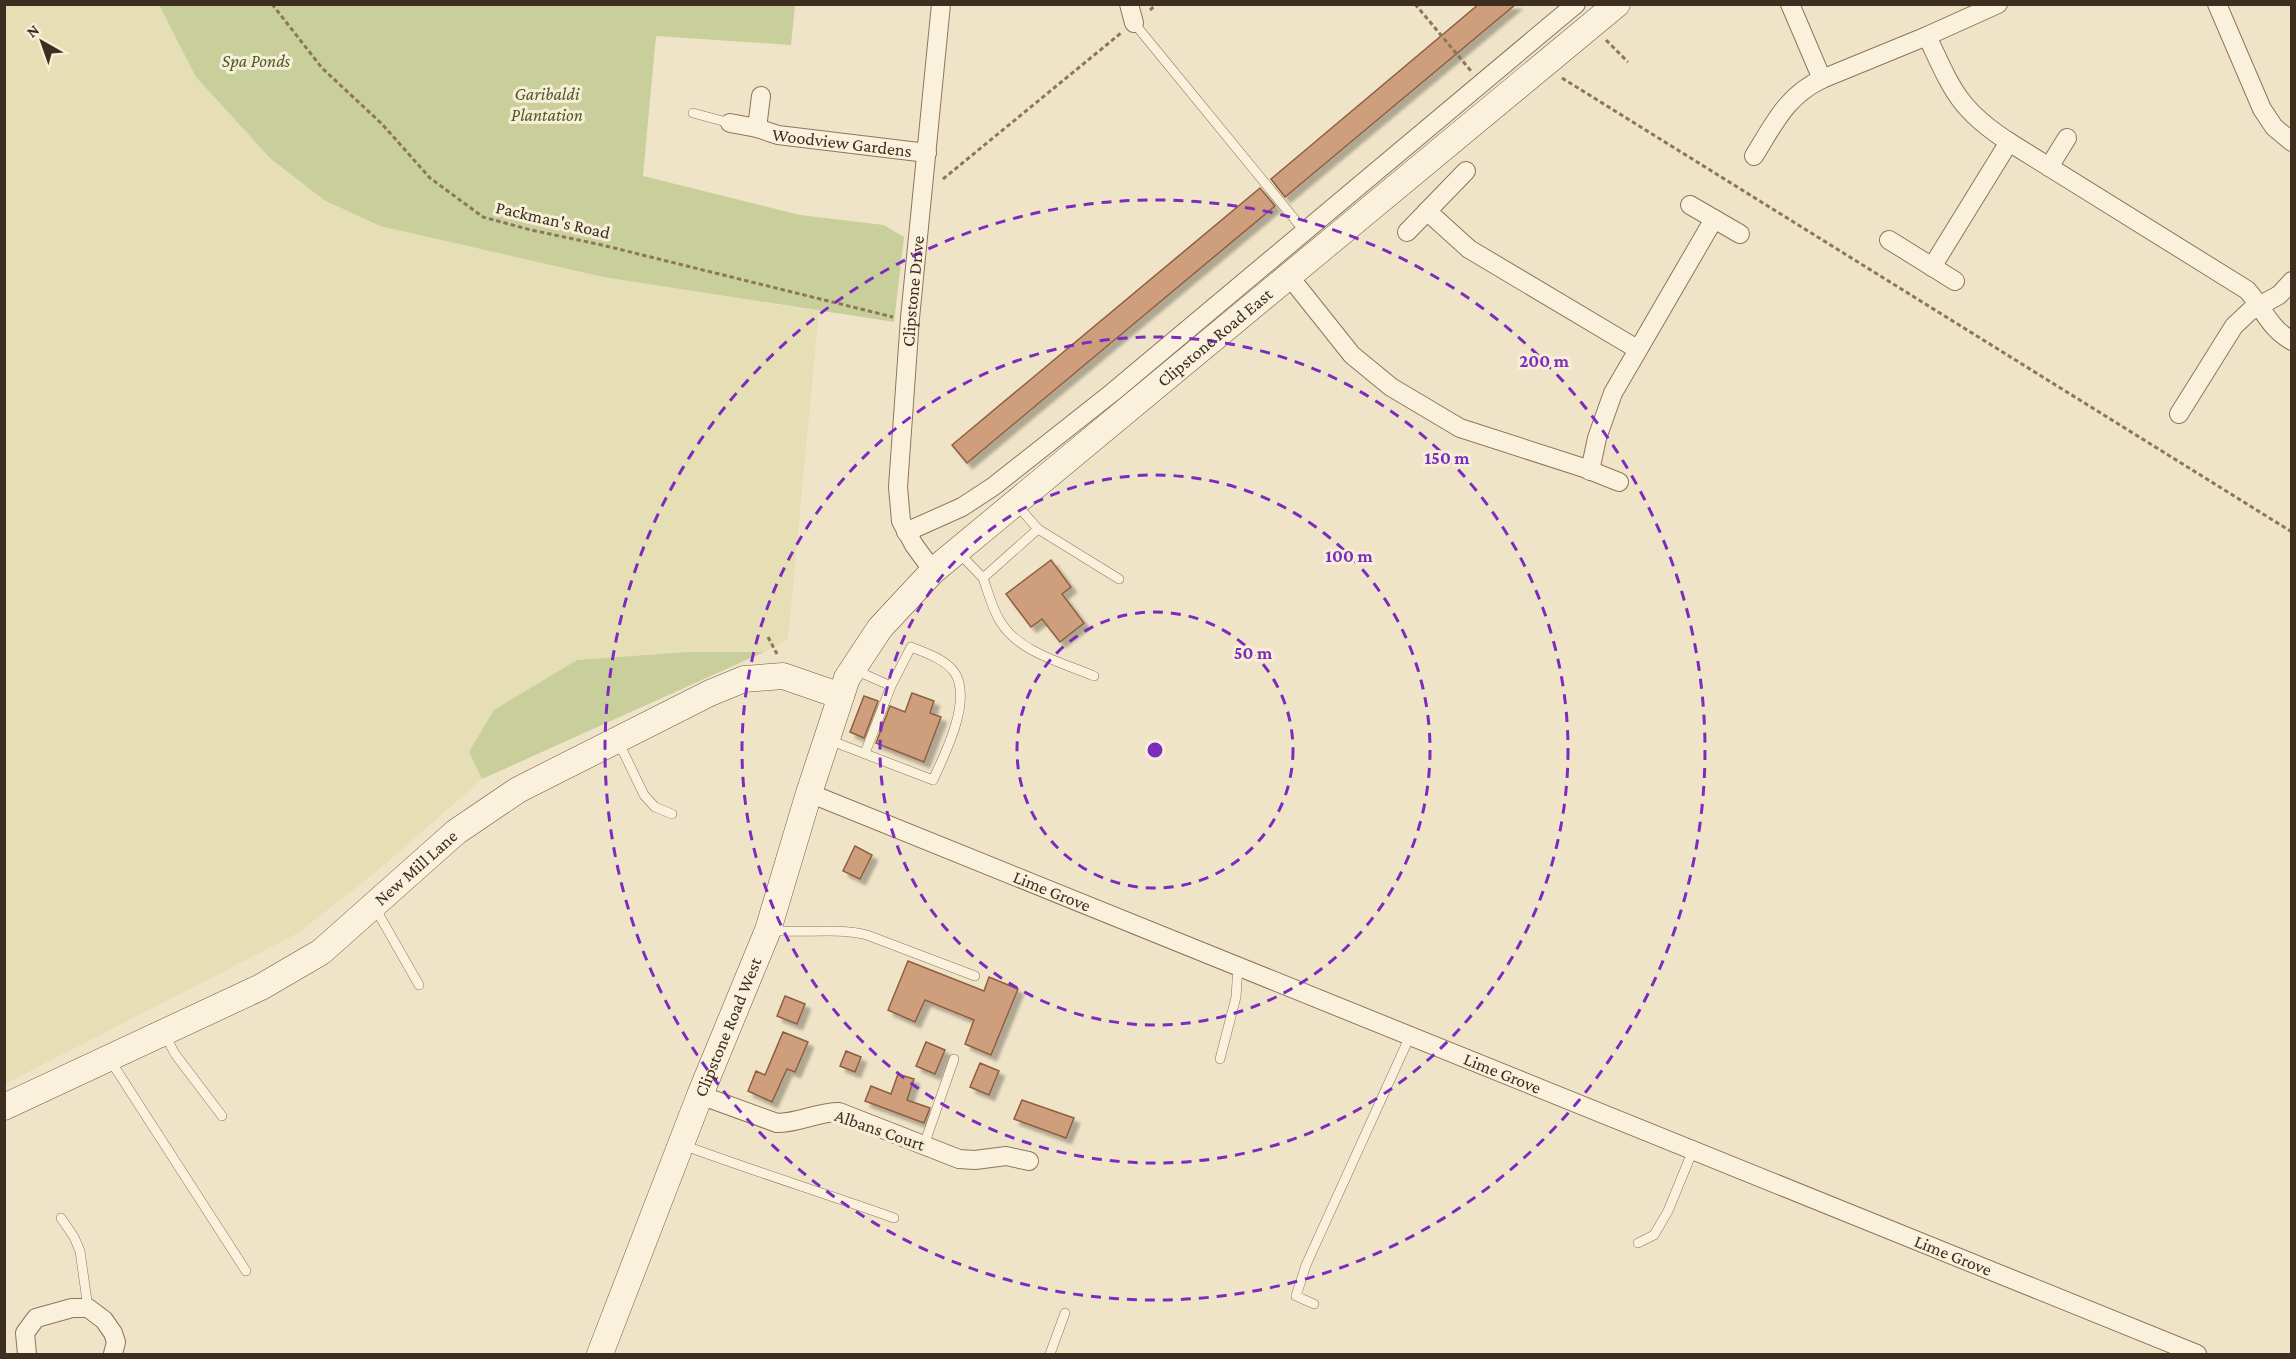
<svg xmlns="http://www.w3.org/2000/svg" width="2296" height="1359" font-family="'Crimson Pro',serif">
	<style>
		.farmland { fill: #e6deb5 }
		.green { fill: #c9cf9b }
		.building { fill: #cf9f7d; stroke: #8d5f41; stroke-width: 1.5; filter: url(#shadow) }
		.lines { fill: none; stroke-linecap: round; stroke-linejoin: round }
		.lane-casing { stroke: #8d765c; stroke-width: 10 }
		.street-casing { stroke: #8d765c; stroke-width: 20 }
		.secondary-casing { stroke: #6f573f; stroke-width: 27 }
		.path { stroke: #8d765c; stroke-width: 3; stroke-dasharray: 4.5 3; stroke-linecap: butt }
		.lane { stroke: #faf1dc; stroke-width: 9 }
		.street { stroke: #faf1dc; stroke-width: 18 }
		.secondary { stroke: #faf1dc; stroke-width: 26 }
		.ring { fill: none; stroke: #7b2cbf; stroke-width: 3; stroke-dasharray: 10 8 }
		.labels { text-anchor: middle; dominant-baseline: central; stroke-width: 6; stroke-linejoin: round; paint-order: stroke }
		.park-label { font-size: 18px; font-style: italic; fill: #4d5a26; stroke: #f7eed8 }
		.street-label { font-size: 18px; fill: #3d2e20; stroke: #f7eed8 }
		.centre { fill: #7b2cbf; stroke: #f7eed8; stroke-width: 3 }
		.ring-label { font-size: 18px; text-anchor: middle; font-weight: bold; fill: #7b2cbf; stroke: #f7eed8; stroke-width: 6; stroke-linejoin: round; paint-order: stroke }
	</style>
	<defs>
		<filter id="shadow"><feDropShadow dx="5.5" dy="5.5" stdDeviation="1.5" flood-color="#0004"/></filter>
	</defs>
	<rect width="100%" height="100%" fill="#f0e4c8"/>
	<path class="farmland" d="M 5,5 L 159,5 L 196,77 L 380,226 L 603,277 L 819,311 L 788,639 L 764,652 L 689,652 L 469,752 L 482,779 L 377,871 L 298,933 L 5,1084 Z"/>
	<path class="green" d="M 159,5 L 795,5 L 791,45 L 656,36 L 643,176 L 800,215 L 884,225 L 904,237 L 894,322 L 603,277 L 380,226 L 324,200 L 271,159 L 196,77 Z
		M 689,652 L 764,652 L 482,779 L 469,752 L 494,710 L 577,660 Z"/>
	<path class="building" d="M 1479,4 L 1516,4 L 1285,197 L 1271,179 Z
		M 1260,188 L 1275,206 L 967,463 L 952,445 Z
		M 1051,560 L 1071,587 L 1062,594 L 1084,623 L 1060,642 L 1042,619 L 1031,627 L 1006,594 Z
		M 912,693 L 934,701 L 930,713 L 941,717 L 924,762 L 876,743 L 890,706 L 905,712 Z
		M 864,696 L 878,701 L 864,738 L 850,732 Z
		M 855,846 L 872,855 L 860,879 L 843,871 Z
		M 908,961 L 984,991 L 989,977 L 1018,989 L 991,1055 L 965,1044 L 974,1020 L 925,1000 L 915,1022 L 888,1010 Z
		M 785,996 L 805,1004 L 797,1024 L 777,1016 Z
		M 783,1032 L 808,1042 L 795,1072 L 787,1069 L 772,1102 L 748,1091 L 756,1071 L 765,1075 Z
		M 926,1042 L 945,1050 L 935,1074 L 916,1066 Z
		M 846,1051 L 861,1057 L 855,1072 L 840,1066 Z
		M 980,1063 L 999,1071 L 989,1095 L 970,1087 Z
		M 898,1074 L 914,1079 L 907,1100 L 930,1108 L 924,1123 L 865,1101 L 871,1086 L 891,1094 Z
		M 1022,1100 L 1074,1118 L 1066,1138 L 1014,1119 Z"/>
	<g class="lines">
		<defs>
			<path id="lane" d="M 1134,23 L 1305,232
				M 693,113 L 730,123
				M 1038,529 L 1119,579
				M 959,553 L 983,578 L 1038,529 L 1016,504
				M 983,578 C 988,592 992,608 1000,621 C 1018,652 1063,663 1094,676
				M 855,670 L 891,686
				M 829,740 L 933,780 C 945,754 972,701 955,673 C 945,659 926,653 911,647 L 891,686 L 865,753
				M 619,743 L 644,795 L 655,807 L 672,814
				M 374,906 L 419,985
				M 770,930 C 802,934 836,927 867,935 L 975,976
				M 165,1035 L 175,1054 L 222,1116
				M 1220,1059 L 1236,997 L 1238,966
				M 110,1060 L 246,1271
				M 683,1145 C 753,1171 824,1193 894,1218
				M 924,1145 L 954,1059
				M 61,1218 L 74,1237 L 80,1251 L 88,1308
				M 1638,1243 L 1654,1235 L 1668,1211 L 1693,1150
				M 1314,1304 L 1296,1296 L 1306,1265 L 1410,1036
				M 1050,1354 L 1065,1313"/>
			<g id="street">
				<path d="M 1129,4 L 1134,23"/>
				<path d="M 1790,4 L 1822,79 L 1927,36"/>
				<path d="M 1998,4 L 1927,36 C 1952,89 1958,109 2009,142 L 2247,290 C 2264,309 2268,327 2292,341"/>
				<path d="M 2217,4 L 2262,109 L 2274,127 L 2292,142"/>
				<path id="s1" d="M 730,123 L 757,128 L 778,135 L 927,153"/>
				<path d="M 757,128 L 761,96"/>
				<path d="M 1754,156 C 1774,124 1786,96 1822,79"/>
				<path d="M 2049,167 L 2067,138"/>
				<path d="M 1690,205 L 1740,234"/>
				<path d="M 1427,211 L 1469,249 L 1637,349"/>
				<path d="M 1407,232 L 1466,171"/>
				<path d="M 1889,240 L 1955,281"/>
				<path d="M 1932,267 L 2009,142"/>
				<path d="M 1289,276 L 1352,355 L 1391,387 L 1460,428 L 1584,468 L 1619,482"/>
				<path d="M 2179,414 L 2234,326 L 2250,311 L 2279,295 L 2292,281"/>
				<path d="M 1590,471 L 1597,438 L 1613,393 L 1714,219"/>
				<path d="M 906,532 L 962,507 L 994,486 L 1113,392 L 1576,4"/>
				<path id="s2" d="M 933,571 L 914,545 L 901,521 L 898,487 L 910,318 L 941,4"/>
				<path id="s3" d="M 809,793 L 2197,1354"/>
				<path d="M 700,1095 L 777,1123 C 799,1123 817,1112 839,1112 L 959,1159 L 975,1160 L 1006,1156 L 1029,1161"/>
				<path d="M 27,1354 L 25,1333 L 36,1318 L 72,1308 L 88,1308 L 104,1320 L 113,1333 L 116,1342 L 113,1354"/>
			</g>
			<g id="secondary">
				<path id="s4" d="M 4,1107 L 261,987 L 321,952 L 456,832 L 518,790 L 710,693 L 744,679 L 783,676 L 841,696"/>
				<path id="s5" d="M 600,1354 L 700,1095 L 768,930 L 809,793 L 847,678 L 880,628 L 933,571 L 1617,4"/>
			</g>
		</defs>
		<use href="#lane" class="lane-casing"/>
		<use href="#street" class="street-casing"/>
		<use href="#secondary" class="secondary-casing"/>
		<path class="path" d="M 272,4 L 322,68 L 382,124 L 430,178 L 483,217 L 531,230 L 602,245 L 893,317
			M 1415,4 L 1471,71
			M 1150,10 L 1157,4
			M 1606,40 L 1628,62
			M 1562,78 L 2292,532
			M 943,179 L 1121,33
			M 768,637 L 777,654"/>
		<use href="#lane" class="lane"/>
		<use href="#street" class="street"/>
		<use href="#secondary" class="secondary"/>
	</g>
	<g class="ring">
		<circle cx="1155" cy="750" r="138"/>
		<circle cx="1155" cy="750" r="275"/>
		<circle cx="1155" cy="750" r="413"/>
		<circle cx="1155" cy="750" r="550"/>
	</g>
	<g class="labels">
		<g class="park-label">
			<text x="256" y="61">Spa Ponds</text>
			<text x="547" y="94">Garibaldi<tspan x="547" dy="21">Plantation</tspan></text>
		</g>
		<g class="street-label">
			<text stroke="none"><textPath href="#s1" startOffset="114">Woodview Gardens</textPath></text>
			<text transform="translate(553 220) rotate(13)">Packman's Road</text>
			<text stroke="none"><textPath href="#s2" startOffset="290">Clipstone Drive</textPath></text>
			<text stroke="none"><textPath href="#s5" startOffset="1224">Clipstone Road East</textPath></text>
			<text stroke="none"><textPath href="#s4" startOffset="480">New Mill Lane</textPath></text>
			<text stroke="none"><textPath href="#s3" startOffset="262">Lime Grove</textPath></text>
			<text stroke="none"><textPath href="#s5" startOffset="351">Clipstone Road West</textPath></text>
			<text stroke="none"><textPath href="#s3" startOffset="748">Lime Grove</textPath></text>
			<text transform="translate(880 1130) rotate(19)">Albans Court</text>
			<text stroke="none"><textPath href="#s3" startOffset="1234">Lime Grove</textPath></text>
		</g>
	</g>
	<circle cx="1155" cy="750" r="9" class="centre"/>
	<g class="ring-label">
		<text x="1544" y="367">200 m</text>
		<text x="1447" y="464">150 m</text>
		<text x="1349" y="562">100 m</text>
		<text x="1253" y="659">50 m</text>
	</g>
	<rect width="2296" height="1359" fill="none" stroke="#3d2e20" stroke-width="12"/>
	<g transform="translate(42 42) rotate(320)" stroke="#f7eed8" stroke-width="4.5" paint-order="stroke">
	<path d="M0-4.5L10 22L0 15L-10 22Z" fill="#3d2e20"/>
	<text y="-9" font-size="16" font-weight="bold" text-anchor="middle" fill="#3d2e20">N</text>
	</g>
</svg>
